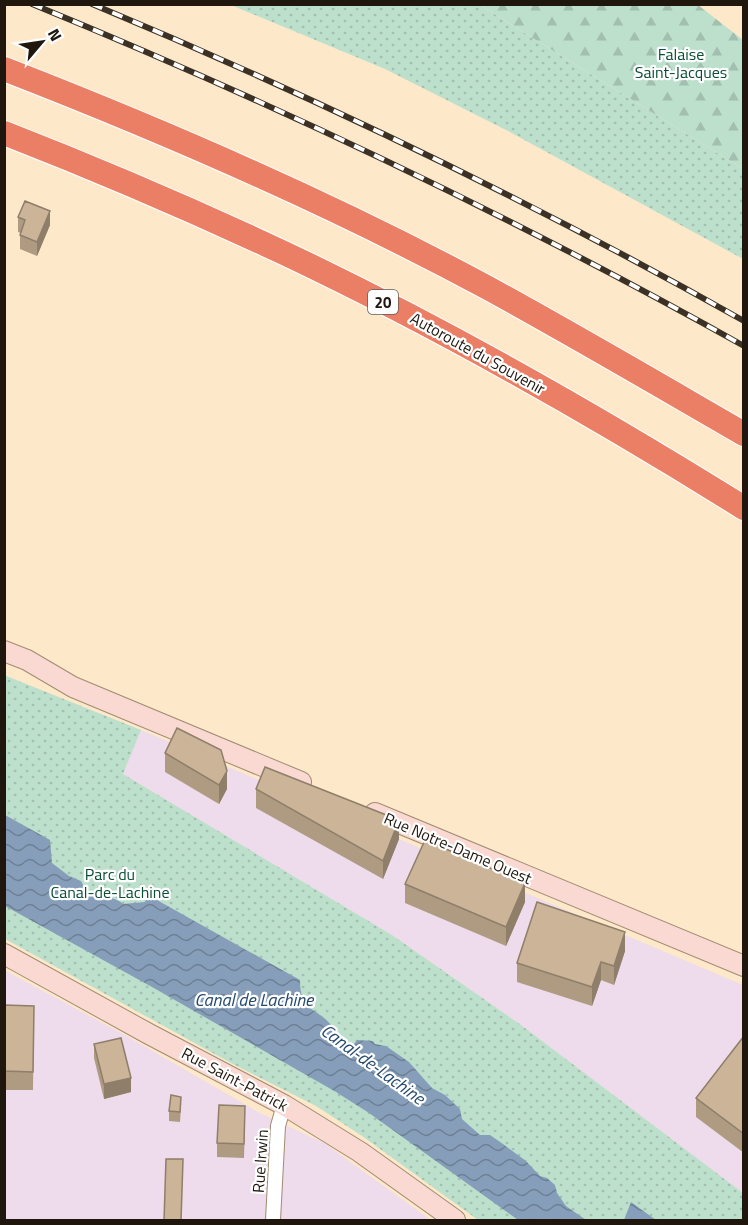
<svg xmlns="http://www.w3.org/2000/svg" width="748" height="1225" font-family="'Titillium Web',sans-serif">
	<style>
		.industrial { fill: #eedbeb }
		.green { fill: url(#green-dots) }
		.forest { fill: url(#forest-firs) }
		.water { fill: url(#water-waves) }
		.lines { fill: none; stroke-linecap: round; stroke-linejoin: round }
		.minor-casing { stroke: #a18c71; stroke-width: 16 }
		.secondary-casing { stroke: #a18c71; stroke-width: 22 }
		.motorway-casing { stroke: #fff; stroke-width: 26 }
		.minor { stroke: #fff; stroke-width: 14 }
		.secondary { stroke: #f9d9d1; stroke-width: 20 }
		.motorway { stroke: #eb7f66; stroke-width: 24 }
		.rail-casing { stroke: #3b3124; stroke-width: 6 }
		.rail { stroke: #fff; stroke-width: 4; stroke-dasharray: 11; stroke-linecap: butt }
		.wall { fill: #af9b82 }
		.shaded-wall { fill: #8e7e6a }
		.building { fill: #cbb497; stroke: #8e7e6a; stroke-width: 1.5 }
		.labels { text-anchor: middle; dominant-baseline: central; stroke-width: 4.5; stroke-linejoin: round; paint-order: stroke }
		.shield { fill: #fff; stroke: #625d56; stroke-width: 1.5 }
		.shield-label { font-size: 15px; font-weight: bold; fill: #1f170d }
		.park-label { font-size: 16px; fill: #0a4e34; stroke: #fff }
		.street-label { font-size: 16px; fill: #1f170d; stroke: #fff }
		.water-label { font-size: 18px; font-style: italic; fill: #254a70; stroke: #fff }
	</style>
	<defs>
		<pattern id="green-dots" width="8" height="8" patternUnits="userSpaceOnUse" patternTransform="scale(1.5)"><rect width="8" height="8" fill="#bde0cd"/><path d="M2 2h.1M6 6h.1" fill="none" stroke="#a2bfaf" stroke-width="1.8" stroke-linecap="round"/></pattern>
		<pattern id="forest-firs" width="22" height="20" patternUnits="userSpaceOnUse" patternTransform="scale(1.5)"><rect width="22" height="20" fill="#bde0cd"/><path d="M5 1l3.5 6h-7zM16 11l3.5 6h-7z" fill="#a2bfaf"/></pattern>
		<pattern id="water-waves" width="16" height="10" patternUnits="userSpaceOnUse" patternTransform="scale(1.5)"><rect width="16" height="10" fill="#869eb9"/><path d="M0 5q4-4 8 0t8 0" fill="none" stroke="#6d8095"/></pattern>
	</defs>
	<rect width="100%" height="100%" fill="#fee8ca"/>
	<path class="industrial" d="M 141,730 L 743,985 L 743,1193 L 521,1025 L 392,935 L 123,774 Z
		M 4,970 L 125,1035 L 260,1113 L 324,1143 L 431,1220 L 5,1220 Z"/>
	<path class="green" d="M 231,5 L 480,5 L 743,169 L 743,259 L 508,131 L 385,69 Z
		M 4,675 L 141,730 L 123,774 L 392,935 L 521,1025 L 743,1193 L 743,1220 L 478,1220 L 362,1136 L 316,1106 L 231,1063 L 5,939 Z"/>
	<path class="forest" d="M 480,5 L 698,5 L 743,40 L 743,169 Z"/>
	<path class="water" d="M 5,815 L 50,840 L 52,863 L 69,876 L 81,881 L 85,889 L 91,893 L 100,892 C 107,899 116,897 123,904 L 145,902 L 148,895 L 300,980 C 300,1013 316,1006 332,1026 L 331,1029 C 336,1039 344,1042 354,1044 L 357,1040 L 373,1041 L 375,1044 L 386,1046 L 409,1062 L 432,1088 L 445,1095 L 460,1109 L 462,1119 L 480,1135 L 490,1135 L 503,1144 L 526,1161 L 540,1176 L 547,1178 L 555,1185 L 557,1193 L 566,1206 L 586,1220 L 518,1220 L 369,1113 L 336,1092 L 152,987 L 5,906 Z
		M 631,1202 L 656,1220 L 624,1220 Z"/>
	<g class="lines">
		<defs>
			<path id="minor" d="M 273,1220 L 278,1126 L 284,1105"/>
			<path id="secondary" d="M 4,651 L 27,660 L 73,687 L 301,782
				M 375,813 L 744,966
				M 4,954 L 149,1034 L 284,1105 L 360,1152 L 455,1220"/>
			<path id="motorway" d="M 4,69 C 169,133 332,204 488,288 C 574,335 659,385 744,434
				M 4,133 C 99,170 192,210 284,253 C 442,328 595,415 744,508"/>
		</defs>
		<use href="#minor" class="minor-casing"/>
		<use href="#secondary" class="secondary-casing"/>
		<use href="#motorway" class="motorway-casing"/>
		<use href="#minor" class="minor"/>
		<use href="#secondary" class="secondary"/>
		<use href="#motorway" class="motorway"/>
		<defs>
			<path id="rail" d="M 32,4 C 276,104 514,217 744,346
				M 92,4 C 315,97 533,202 744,321"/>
		</defs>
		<use href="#rail" class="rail-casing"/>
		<use href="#rail" class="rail"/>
	</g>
	<path class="wall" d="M 18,217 L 50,225 L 37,256 L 20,249 L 20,235 L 21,233 L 18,232 Z
		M 165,753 L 227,771 L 227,789 L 219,804 L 165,772 Z
		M 256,789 L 399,839 L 383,879 L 256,808 Z
		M 405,884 L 525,902 L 506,946 L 405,903 Z
		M 625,951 L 614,985 L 601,980 L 592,1006 L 517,982 L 517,963 Z
		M 4,1005 L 34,1006 L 33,1090 L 4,1090 Z
		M 744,1036 L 744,1153 L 696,1117 L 696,1098 Z
		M 94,1044 L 131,1092 L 104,1099 L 94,1058 Z
		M 181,1106 L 180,1122 L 169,1121 L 169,1111 Z
		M 245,1121 L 244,1158 L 217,1157 L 217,1143 Z"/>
	<path class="shaded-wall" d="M 50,211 L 50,225 L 37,256 L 37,242 Z
		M 227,771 L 227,789 L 219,804 L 219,785 Z
		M 399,820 L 399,839 L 383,879 L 383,861 Z
		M 525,883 L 525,902 L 506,946 L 506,927 Z
		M 625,932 L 625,951 L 614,985 L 614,966 Z
		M 601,962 L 601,980 L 592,1006 L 592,987 Z
		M 131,1078 L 131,1092 L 104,1099 L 104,1084 Z"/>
	<path class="building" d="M 25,201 L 50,211 L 37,242 L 20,235 L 25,220 L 18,217 Z
		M 177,728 L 221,750 L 227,771 L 219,785 L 165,753 Z
		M 265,767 L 399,820 L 383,861 L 256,789 Z
		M 425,840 L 525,883 L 506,927 L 405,884 Z
		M 537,902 L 625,932 L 614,966 L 601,962 L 592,987 L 517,963 Z
		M 4,1005 L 34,1006 L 33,1072 L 4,1071 Z
		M 744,1036 L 744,1134 L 696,1098 Z
		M 121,1038 L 131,1078 L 104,1084 L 94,1044 Z
		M 171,1095 L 181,1097 L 180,1112 L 169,1111 Z
		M 219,1105 L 245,1106 L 244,1144 L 217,1143 Z
		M 166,1159 L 183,1159 L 181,1221 L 164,1221 Z"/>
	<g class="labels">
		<rect class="shield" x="368" y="290" width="30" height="24" rx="4.5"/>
		<g class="shield-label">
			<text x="383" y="302">20</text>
		</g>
		<g class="park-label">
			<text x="681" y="54">Falaise<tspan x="681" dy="18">Saint-Jacques</tspan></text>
			<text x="110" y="874">Parc du<tspan x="110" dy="18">Canal-de-Lachine</tspan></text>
		</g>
		<g class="street-label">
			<text transform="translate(478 353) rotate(29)">Autoroute du Souvenir</text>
			<text transform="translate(458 848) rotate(23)">Rue Notre-Dame Ouest</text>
			<text transform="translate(235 1079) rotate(28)">Rue Saint-Patrick</text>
			<text transform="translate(260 1161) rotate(-86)">Rue Irwin</text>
		</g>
		<g class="water-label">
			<text x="254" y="999">Canal de Lachine</text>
			<text transform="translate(373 1064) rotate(36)">Canal-de-Lachine</text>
		</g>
	</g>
	<rect width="748" height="1225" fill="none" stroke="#1f170d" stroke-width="12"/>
	<g transform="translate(42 42) rotate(61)" stroke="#ffffff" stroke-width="4.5" paint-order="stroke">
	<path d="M0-4.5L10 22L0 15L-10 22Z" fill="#1f170d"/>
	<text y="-9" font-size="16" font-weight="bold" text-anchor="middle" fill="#1f170d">N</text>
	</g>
</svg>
